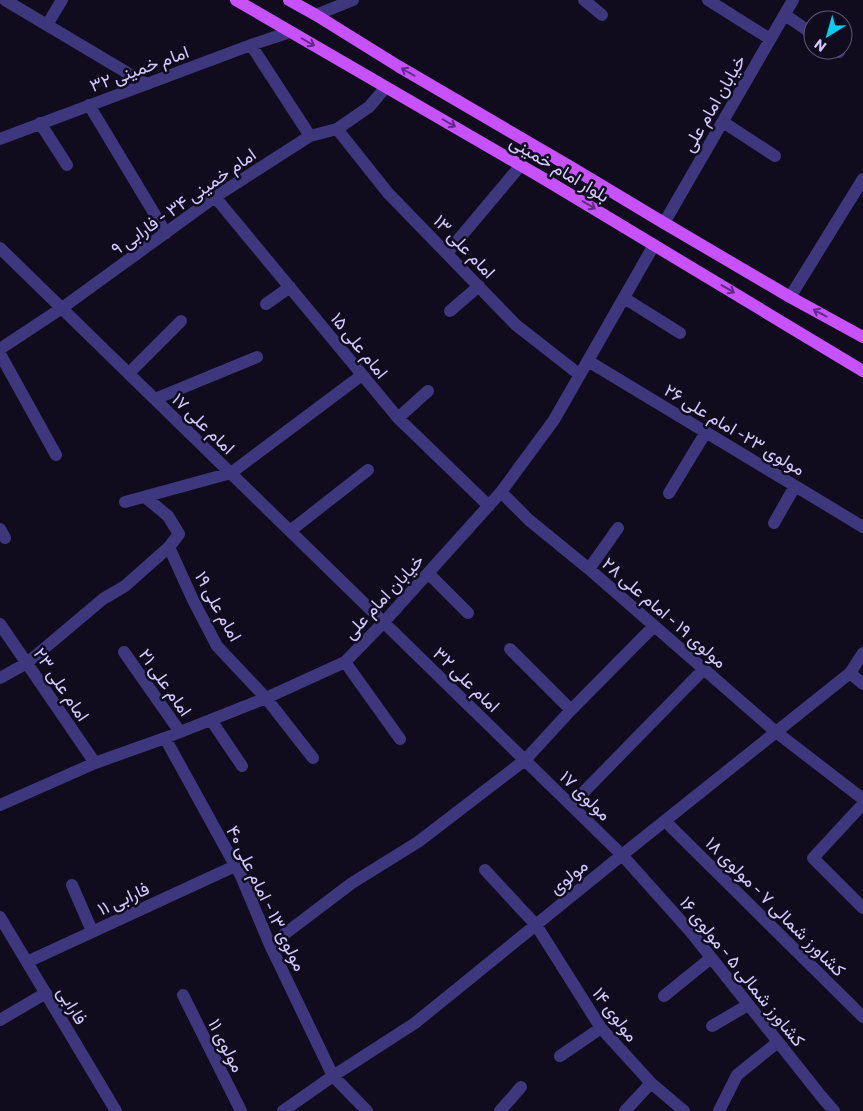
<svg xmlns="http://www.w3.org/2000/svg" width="863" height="1111" font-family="Commissioner,Vazirmatn,sans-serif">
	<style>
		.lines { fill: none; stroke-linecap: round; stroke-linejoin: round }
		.minor { stroke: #3e377d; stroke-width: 12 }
		.major { stroke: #c751fe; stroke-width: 12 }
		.oneway { stroke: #622b83 }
		.labels { text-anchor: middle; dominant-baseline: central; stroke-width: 5; stroke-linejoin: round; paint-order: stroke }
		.street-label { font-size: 18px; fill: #d3caff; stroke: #100c1e }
	</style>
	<rect width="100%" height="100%" fill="#100c1e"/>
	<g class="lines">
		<path class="minor" d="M 5,0 L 146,84
			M 584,0 L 602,15
			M 708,0 L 770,39
			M 316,15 L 353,0
			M 785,15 L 813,34
			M 47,25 L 62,0
			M 251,45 L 310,136
			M 836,50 L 839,52
			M 89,105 L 166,233
			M 723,122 L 775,156
			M 40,123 L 67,165
			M 337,129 L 388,193 L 516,325 L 580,375
			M 0,139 L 251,45 L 290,32
			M 215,197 L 398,418 L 489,506
			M 664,223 L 793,0
			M 0,248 L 622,855 L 690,931 L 821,1096 L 834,1111
			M 447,253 L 521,165
			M 790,297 L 863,179
			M 624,298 L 680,333
			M 266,304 L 290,287
			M 450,311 L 479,286
			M 0,349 L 62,308 L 215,197 L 310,136 L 337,129 L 369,107 L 386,87
			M 0,354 L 56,455
			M 588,361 L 863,527
			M 129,373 L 181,321
			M 155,399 L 257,357
			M 398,418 L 428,391
			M 501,492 L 529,520 L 589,569 L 776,732 L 863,799
			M 669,493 L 706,432
			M 125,502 L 231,473 L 362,375
			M 774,523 L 795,486
			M 0,529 L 5,538
			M 290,531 L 368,470
			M 169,547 L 193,600 L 217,646 L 266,698 L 313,758
			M 589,569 L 618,528
			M 428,573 L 468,613
			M 0,624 L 95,763
			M 510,649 L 571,710
			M 124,652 L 180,732
			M 345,662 L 400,739
			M 850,673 L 863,684
			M 0,678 L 27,663 L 103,599 L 125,586 L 169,547 L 179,534 L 168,516 L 145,497
			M 211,720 L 242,766
			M 165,738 L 241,876 L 270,945 L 333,1076 L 367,1111
			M 863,804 L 813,858 L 863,908
			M 0,805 L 95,763 L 165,738 L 266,698 L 345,662 L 384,622 L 501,492 L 554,420 L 654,245
			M 571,805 L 704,669
			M 665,821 L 863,1017
			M 485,870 L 536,925 L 601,1028 L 651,1083 L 684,1111
			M 72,885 L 92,931
			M 0,917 L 116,1111
			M 270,945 L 352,883 L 418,842 L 525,760 L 571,710 L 654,626
			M 27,962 L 235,866
			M 183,995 L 241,1111
			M 664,996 L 711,958
			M 0,1020 L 46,993
			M 712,1026 L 748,1005
			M 560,1056 L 601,1028
			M 283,1111 L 333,1076 L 415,1023 L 622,855 L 850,673 L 863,653
			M 500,1111 L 521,1087
			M 625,1111 L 651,1083
			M 719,1111 L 737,1075 L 778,1042"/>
		<path class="major" d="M 236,0 L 546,180 L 863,371
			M 289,0 L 316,15 L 398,66 L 569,166 L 664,223 L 790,297 L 863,337"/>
	</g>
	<defs><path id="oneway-shaft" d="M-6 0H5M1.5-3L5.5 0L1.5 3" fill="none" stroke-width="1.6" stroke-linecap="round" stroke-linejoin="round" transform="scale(1.25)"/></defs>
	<g class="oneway">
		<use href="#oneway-shaft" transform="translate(308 42) rotate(30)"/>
		<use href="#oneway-shaft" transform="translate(408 72) rotate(-150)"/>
		<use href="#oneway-shaft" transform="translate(449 123) rotate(30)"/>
		<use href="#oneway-shaft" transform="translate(589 205) rotate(31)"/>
		<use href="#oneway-shaft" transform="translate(728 289) rotate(31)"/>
		<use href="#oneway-shaft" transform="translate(820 313) rotate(-152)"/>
	</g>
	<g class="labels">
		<g class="street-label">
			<text transform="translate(139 68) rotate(-20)">امام خمینی ۳۲</text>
			<text transform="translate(713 103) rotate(-60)">خیابان امام علی</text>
			<text transform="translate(560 168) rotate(31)">بلوار امام خمینی</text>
			<text transform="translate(183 201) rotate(-35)">امام خمینی ۳۴ - فارابی ۹</text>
			<text transform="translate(465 246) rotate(46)">امام علی ۱۳</text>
			<text transform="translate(360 345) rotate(51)">امام علی ۱۵</text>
			<text transform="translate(204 423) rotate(44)">امام علی ۱۷</text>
			<text transform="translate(735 429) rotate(31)">مولوی ۲۳- امام علی ۲۶</text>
			<text transform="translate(383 596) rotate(-47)">خیابان امام علی</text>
			<text transform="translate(219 606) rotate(61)">امام علی ۱۹</text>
			<text transform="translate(665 612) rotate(41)">مولوی ۱۹ - امام علی ۲۸</text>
			<text transform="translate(467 679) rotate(44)">امام علی ۳۲</text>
			<text transform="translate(166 682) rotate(55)">امام علی ۲۱</text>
			<text transform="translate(62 684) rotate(56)">امام علی ۲۳</text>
			<text transform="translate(586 795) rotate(44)">مولوی ۱۷</text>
			<text transform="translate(568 876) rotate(-39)">مولوی</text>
			<text transform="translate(123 898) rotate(-25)">فارابی ۱۱</text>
			<text transform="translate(267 898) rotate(64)">مولوی ۱۳ - امام علی ۴۰</text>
			<text transform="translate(776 906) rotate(45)">کشاورز شمالی ۷ - مولوی ۱۸</text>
			<text transform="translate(743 971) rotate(51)">کشاورز شمالی ۵ - مولوی ۱۶</text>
			<text transform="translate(73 1005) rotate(59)">فارابی</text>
			<text transform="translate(616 1014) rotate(53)">مولوی ۱۴</text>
			<text transform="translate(227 1045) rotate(63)">مولوی ۱۱</text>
		</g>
	</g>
	<g transform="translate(828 35) rotate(217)"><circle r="24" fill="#100c1e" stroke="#5e5878"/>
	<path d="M0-4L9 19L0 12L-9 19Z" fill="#01cef4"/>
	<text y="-8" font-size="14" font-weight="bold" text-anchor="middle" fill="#d3caff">N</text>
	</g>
</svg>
